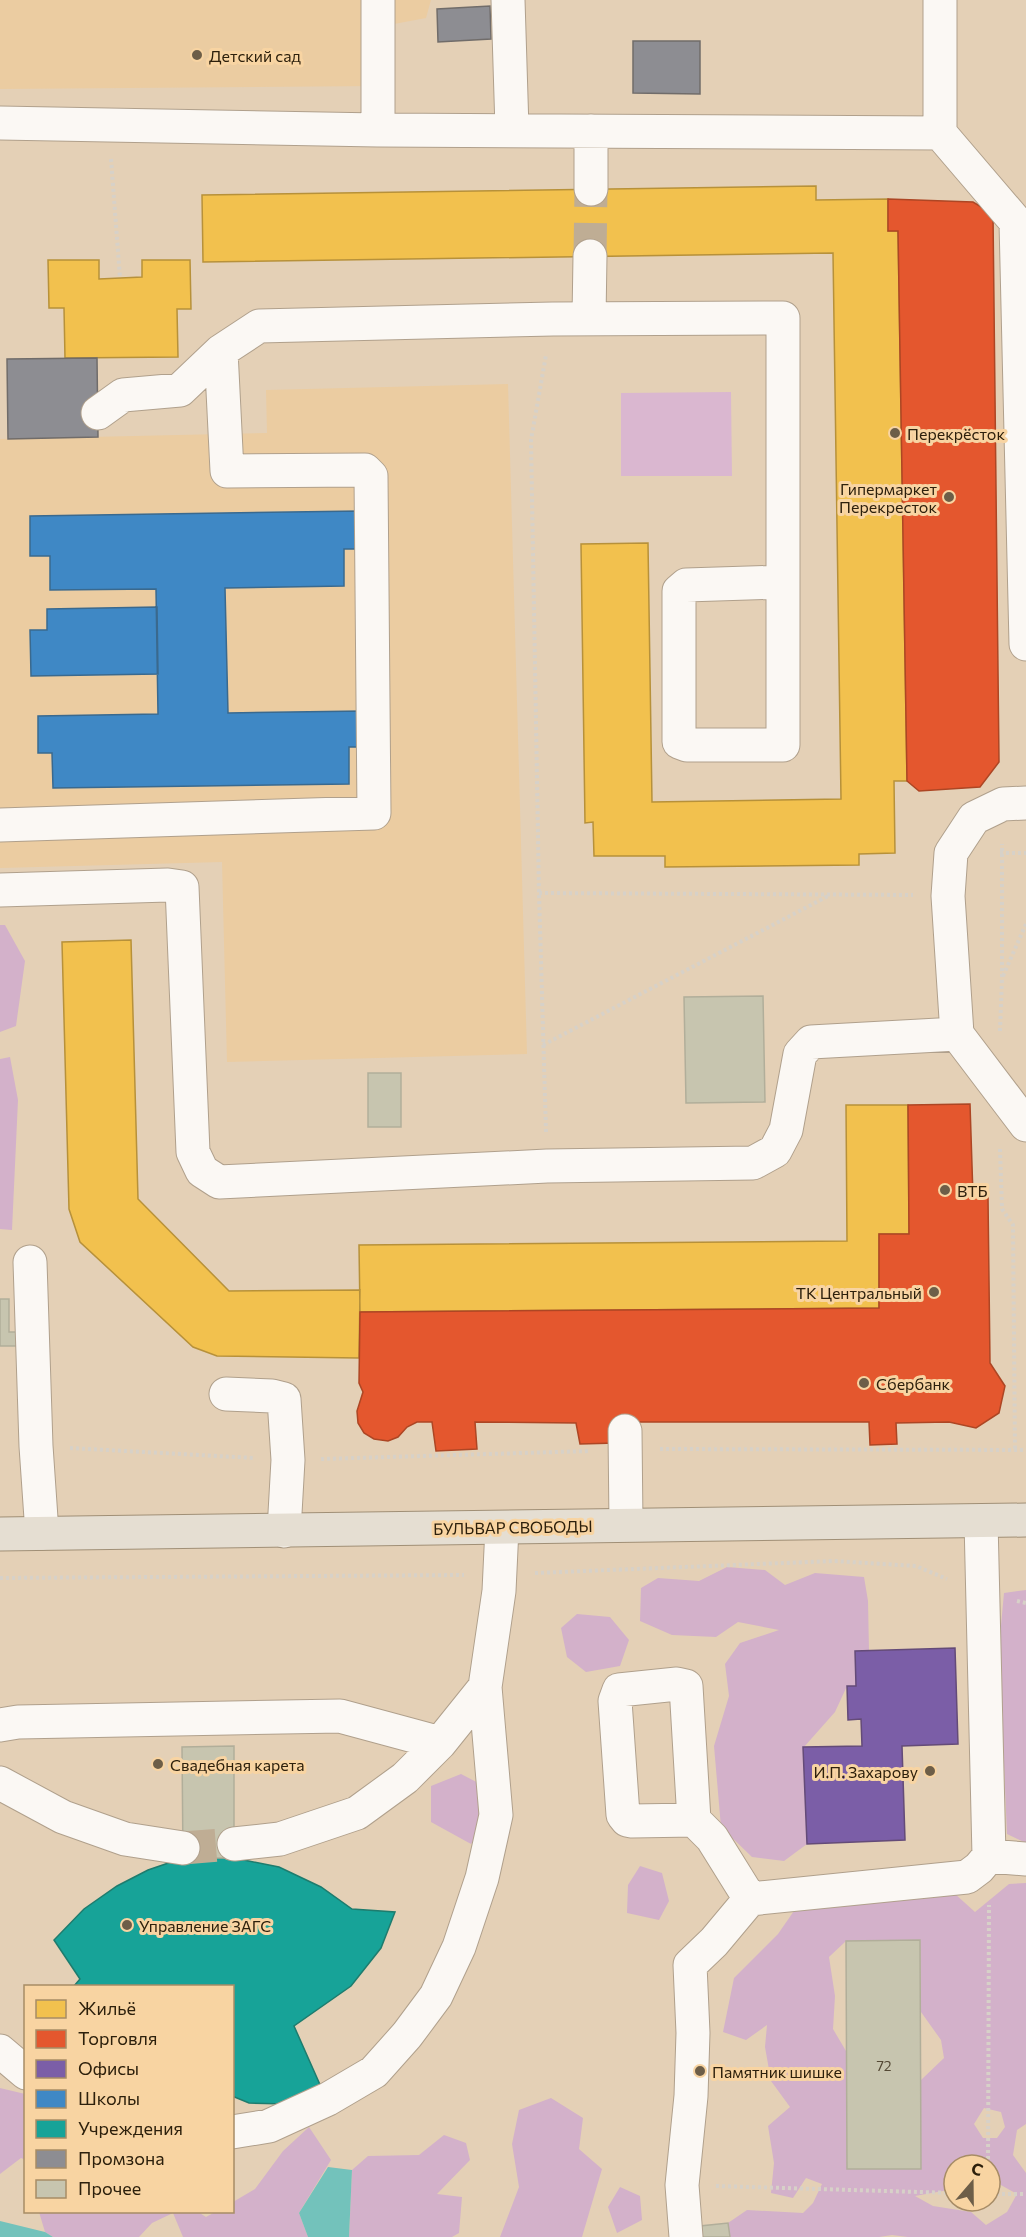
<svg xmlns="http://www.w3.org/2000/svg" width="1026" height="2237" font-family="Commissioner,sans-serif">
	<style>
		.built { fill: #ebcca1 }
		.green { fill: #dab7d0 }
		.forest { fill: #d3b1ca; fill-rule: evenodd }
		.water { fill: #73c2bb }
		.homes { fill: #f2c14e; stroke: #b7913a; stroke-width: 1.5 }
		.shops { fill: #e4572e; stroke: #ad4624; stroke-width: 1.5 }
		.offices { fill: #7b5ea7; stroke: #644b78; stroke-width: 1.5 }
		.schools { fill: #3f88c5; stroke: #3a698e; stroke-width: 1.5 }
		.public { fill: #17a398; stroke: #1e7c6e; stroke-width: 1.5 }
		.industry { fill: #8d8d92; stroke: #706c6a; stroke-width: 1.5 }
		.building { fill: #c7c5af; stroke: #b1ae9a; stroke-width: 1.5 }
		.lines { fill: none; stroke-linecap: round; stroke-linejoin: round }
		.minor-tunnel { stroke: #bfad94; stroke-width: 33; stroke-dasharray: 33 16; stroke-linecap: butt }
		.minor-casing { stroke: #b0a08c; stroke-width: 35 }
		.major-casing { stroke: #a08f76; stroke-width: 35 }
		.path { stroke: #d7d1c8; stroke-width: 4; stroke-dasharray: 3 3; stroke-linecap: butt }
		.minor { stroke: #fbf8f4; stroke-width: 33 }
		.major { stroke: #e5ded2; stroke-width: 33 }
		.poi-dot { fill: #6d5e48; stroke: #f8d4a2; stroke-width: 2 }
		.labels { text-anchor: middle; dominant-baseline: central; stroke-width: 6; stroke-linejoin: round; paint-order: stroke }
		.number-label { font-size: 14px; fill: #544935 }
		.poi-label { font-size: 16px; fill: #2d200c; stroke: #f8d4a2; text-anchor: start }
		.street-label { font-size: 16px; fill: #2d200c; stroke: #f8d4a2 }
	</style>
	<rect width="100%" height="100%" fill="#e4d0b6"/>
	<path class="built" d="M 0,0 L 431,0 L 426,18 L 394,24 L 380,86 L 0,89 Z
		M 508,384 L 527,1054 L 227,1062 L 222,862 L 0,868 L 0,439 L 267,433 L 266,390 Z"/>
	<path class="green" d="M 731,392 L 732,476 L 621,476 L 621,393 Z"/>
	<path class="forest" d="M 0,925 L 5,925 L 25,961 L 16,1026 L 0,1032 Z
		M 10,1057 L 18,1100 L 12,1230 L 0,1229 L 0,1059 Z
		M 727,1567 L 765,1570 L 785,1585 L 815,1573 L 864,1577 L 868,1601 L 869,1651 L 855,1652 L 856,1686 L 847,1686 L 835,1712 L 804,1747 L 807,1844 L 784,1861 L 752,1857 L 721,1827 L 714,1746 L 729,1696 L 725,1664 L 740,1643 L 779,1630 L 738,1622 L 716,1637 L 672,1635 L 640,1621 L 641,1588 L 658,1578 L 699,1581 Z
		M 1026,1590 L 1026,1843 L 1007,1834 L 999,1647 L 1004,1593 Z
		M 577,1614 L 610,1617 L 629,1640 L 620,1666 L 586,1672 L 567,1657 L 561,1628 Z
		M 461,1774 L 488,1788 L 488,1819 L 471,1844 L 431,1822 L 431,1786 Z
		M 640,1866 L 662,1873 L 669,1901 L 659,1920 L 627,1913 L 628,1885 Z
		M 1026,1883 L 1026,2124 L 1017,2130 L 1013,2155 L 1026,2173 L 1026,2237 L 908,2237 L 892,2235 L 879,2237 L 730,2237 L 728,2223 L 747,2210 L 803,2213 L 813,2203 L 822,2184 L 806,2178 L 793,2198 L 771,2193 L 774,2163 L 768,2126 L 790,2107 L 771,2081 L 765,2047 L 767,2025 L 746,2040 L 723,2032 L 734,1978 L 778,1934 L 796,1908 L 954,1893 L 975,1912 L 1009,1884 ZM 920,1940 L 921,2012 L 941,2040 L 944,2058 L 921,2080 L 921,2169 L 847,2169 L 846,2051 L 833,2029 L 835,1996 L 829,1957 L 846,1941 ZM 984,2108 L 1001,2112 L 1005,2127 L 997,2138 L 983,2138 L 974,2124 ZM 954,2165 L 990,2165 L 990,2179 L 1017,2194 L 1007,2212 L 986,2225 L 971,2212 L 933,2206 L 915,2196 L 954,2189 Z
		M 0,2088 L 25,2094 L 26,2160 L 21,2158 L 0,2174 Z
		M 551,2098 L 583,2118 L 579,2149 L 602,2169 L 582,2237 L 500,2237 L 519,2187 L 512,2144 L 519,2110 Z
		M 309,2127 L 331,2160 L 299,2213 L 308,2237 L 183,2237 L 173,2213 L 152,2223 L 139,2237 L 53,2237 L 45,2232 L 39,2212 L 198,2212 L 206,2217 L 215,2212 L 232,2212 L 233,2202 L 255,2189 L 283,2151 Z
		M 444,2135 L 466,2143 L 470,2160 L 437,2194 L 462,2197 L 459,2233 L 452,2237 L 349,2237 L 352,2170 L 368,2156 L 419,2155 Z
		M 620,2187 L 640,2196 L 642,2220 L 617,2233 L 608,2207 Z"/>
	<path class="water" d="M 328,2167 L 352,2170 L 349,2237 L 308,2237 L 299,2213 Z
		M 0,2221 L 45,2232 L 53,2237 L 0,2237 Z"/>
	<path class="homes" d="M 816,186 L 816,200 L 888,199 L 888,231 L 898,231 L 907,781 L 894,781 L 895,853 L 859,854 L 859,865 L 665,867 L 665,856 L 594,856 L 593,822 L 585,823 L 581,544 L 648,543 L 652,802 L 841,799 L 833,253 L 203,262 L 202,195 Z
		M 48,260 L 99,260 L 99,279 L 142,277 L 142,260 L 190,260 L 191,309 L 177,309 L 178,357 L 65,358 L 64,308 L 49,308 Z
		M 131,940 L 138,1199 L 229,1291 L 360,1290 L 359,1358 L 217,1356 L 193,1347 L 80,1242 L 69,1209 L 62,942 Z
		M 846,1105 L 908,1105 L 909,1234 L 879,1234 L 879,1308 L 360,1312 L 359,1245 L 847,1241 Z"/>
	<path class="shops" d="M 888,199 L 973,202 L 993,214 L 999,762 L 980,787 L 919,791 L 907,781 L 898,231 L 888,231 Z
		M 970,1104 L 973,1196 L 988,1197 L 990,1363 L 1005,1386 L 999,1413 L 976,1428 L 949,1422 L 896,1423 L 897,1444 L 870,1445 L 869,1422 L 615,1422 L 616,1443 L 580,1444 L 576,1423 L 475,1422 L 477,1449 L 436,1451 L 432,1422 L 417,1422 L 407,1427 L 398,1437 L 388,1441 L 374,1439 L 364,1433 L 358,1423 L 357,1411 L 363,1392 L 359,1383 L 360,1312 L 879,1308 L 879,1234 L 909,1234 L 908,1105 Z"/>
	<path class="offices" d="M 955,1648 L 958,1744 L 902,1746 L 905,1840 L 807,1844 L 803,1747 L 862,1746 L 861,1719 L 848,1720 L 847,1686 L 856,1686 L 855,1651 Z"/>
	<path class="schools" d="M 360,511 L 361,549 L 344,549 L 344,586 L 225,588 L 228,713 L 363,711 L 363,747 L 349,747 L 349,784 L 53,788 L 52,753 L 38,753 L 38,716 L 158,714 L 156,589 L 50,590 L 50,556 L 30,556 L 30,516 Z
		M 157,607 L 158,674 L 31,676 L 30,630 L 47,630 L 47,609 Z"/>
	<path class="public" d="M 183,1858 L 234,1858 L 279,1867 L 321,1887 L 352,1909 L 395,1912 L 381,1948 L 351,1986 L 294,2026 L 325,2096 L 288,2104 L 249,2103 L 232,2096 L 232,1986 L 74,1986 L 80,1979 L 54,1940 L 84,1909 L 117,1886 L 148,1870 Z"/>
	<path class="industry" d="M 490,6 L 491,39 L 438,42 L 437,9 Z
		M 633,41 L 700,41 L 700,94 L 633,93 Z
		M 97,358 L 98,437 L 8,439 L 7,359 Z"/>
	<path class="building" d="M 763,996 L 765,1102 L 686,1103 L 684,997 Z
		M 368,1073 L 401,1073 L 401,1127 L 368,1127 Z
		M 0,1299 L 9,1299 L 9,1332 L 22,1332 L 22,1346 L 0,1346 Z
		M 234,1746 L 234,1858 L 183,1858 L 182,1747 Z
		M 920,1940 L 921,2169 L 847,2169 L 846,1941 Z
		M 728,2223 L 730,2237 L 701,2237 L 700,2226 Z"/>
	<g class="lines">
		<path class="minor-tunnel" d="M 590,256 L 591,189
			M 183,1848 L 234,1844"/>
		<defs>
			<path id="minor" d="M 508,0 L 512,129
				M 940,0 L 940,133 L 1016,222 L 1026,226
				M 0,123 L 378,130 L 940,133
				M 378,130 L 378,0
				M 591,189 L 591,131
				M 1016,222 L 1026,644
				M 589,318 L 590,256
				M 98,413 L 123,395 L 180,390 L 221,351 L 259,326 L 553,319 L 783,318 L 783,745 L 687,745 L 679,742 L 679,591 L 686,585 L 783,582
				M 1026,803 L 1003,804 L 974,818 L 951,853 L 948,896 L 957,1034 L 1026,1125
				M 0,825 L 374,813 L 371,476 L 365,470 L 227,471 L 221,351
				M 0,890 L 168,885 L 182,887 L 193,1152 L 202,1171 L 219,1182 L 547,1166 L 753,1163 L 775,1151 L 786,1130 L 800,1054 L 811,1042 L 957,1034
				M 30,1262 L 36,1446 L 42,1533
				M 226,1394 L 272,1396 L 284,1399 L 288,1460 L 284,1531
				M 625,1431 L 626,1524
				M 0,1725 L 18,1722 L 340,1716 L 440,1743
				M 0,1783 L 63,1817 L 125,1839 L 183,1848
				M 694,1820 L 632,1821 L 627,1820 L 623,1815 L 615,1701 L 619,1690 L 677,1684 L 686,1686 L 694,1820 L 712,1838 L 750,1899 L 967,1877 L 979,1868 L 989,1856 L 981,1521
				M 234,1844 L 280,1839 L 357,1813 L 405,1778 L 440,1743 L 485,1687 L 499,1591 L 502,1528
				M 989,1856 L 1026,1859
				M 0,2051 L 26,2073
				M 232,2132 L 269,2126 L 328,2099 L 374,2072 L 407,2035 L 436,1996 L 459,1947 L 482,1878 L 496,1815 L 485,1687
				M 686,2237 L 682,2185 L 691,2096 L 693,2033 L 690,1965 L 714,1942 L 750,1899"/>
			<path id="major" d="M 0,1534 L 1026,1520"/>
		</defs>
		<use href="#minor" class="minor-casing"/>
		<use href="#major" class="major-casing"/>
		<path class="path" d="M 111,159 L 120,278
			M 1000,853 L 1026,853
			M 539,893 L 913,895
			M 1003,976 L 1026,924
			M 1000,1031 L 1002,978 L 1002,844
			M 543,1045 L 830,895
			M 546,1132 L 539,893 L 531,440 L 546,355
			M 1000,1149 L 1002,1209 L 1013,1225 L 1015,1450
			M 70,1448 L 254,1458
			M 660,1449 L 1026,1450
			M 321,1459 L 590,1451
			M 535,1573 L 834,1561 L 916,1566 L 947,1579
			M 0,1578 L 464,1575
			M 1017,1601 L 1026,1603
			M 988,2165 L 989,1905
			M 716,2186 L 954,2193
			M 990,2194 L 1026,2194"/>
		<use href="#minor" class="minor"/>
		<use href="#major" class="major"/>
	</g>
	<g class="poi-dot">
		<circle cx="197" cy="55" r="6"/>
		<circle cx="895" cy="433" r="6"/>
		<circle cx="949" cy="497" r="6"/>
		<circle cx="945" cy="1190" r="6"/>
		<circle cx="934" cy="1292" r="6"/>
		<circle cx="864" cy="1383" r="6"/>
		<circle cx="158" cy="1764" r="6"/>
		<circle cx="930" cy="1771" r="6"/>
		<circle cx="127" cy="1925" r="6"/>
		<circle cx="700" cy="2071" r="6"/>
	</g>
	<g class="labels">
		<g class="number-label">
			<text x="884" y="2065">72</text>
		</g>
		<g class="poi-label">
			<text x="209" y="55">Детский сад</text>
			<text x="907" y="433">Перекрёсток</text>
			<text x="937" y="488" text-anchor="end">Гипермаркет<tspan x="937" dy="18">Перекресток</tspan></text>
			<text x="957" y="1190">ВТБ</text>
			<text x="922" y="1292" text-anchor="end">ТК Центральный</text>
			<text x="876" y="1383">Сбербанк</text>
			<text x="170" y="1764">Свадебная карета</text>
			<text x="918" y="1771" text-anchor="end">И.П. Захарову</text>
			<text x="139" y="1925">Управление ЗАГС</text>
			<text x="712" y="2071">Памятник шишке</text>
		</g>
		<g class="street-label">
			<text transform="translate(513 1527) rotate(-1)">БУЛЬВАР СВОБОДЫ</text>
		</g>
	</g>
	<rect x="24" y="1985" width="210" height="228" fill="#f8d4a2" stroke="#a78c66" stroke-width="1.5"/>
	<rect x="36" y="2000" width="30" height="18" fill="#f2c14e" stroke="#a78c66" stroke-width="1.5"/>
	<text x="78" y="2015" font-size="18" fill="#2d200c">Жильё</text>
	<rect x="36" y="2030" width="30" height="18" fill="#e4572e" stroke="#a78c66" stroke-width="1.5"/>
	<text x="78" y="2045" font-size="18" fill="#2d200c">Торговля</text>
	<rect x="36" y="2060" width="30" height="18" fill="#7b5ea7" stroke="#a78c66" stroke-width="1.5"/>
	<text x="78" y="2075" font-size="18" fill="#2d200c">Офисы</text>
	<rect x="36" y="2090" width="30" height="18" fill="#3f88c5" stroke="#a78c66" stroke-width="1.5"/>
	<text x="78" y="2105" font-size="18" fill="#2d200c">Школы</text>
	<rect x="36" y="2120" width="30" height="18" fill="#17a398" stroke="#a78c66" stroke-width="1.5"/>
	<text x="78" y="2135" font-size="18" fill="#2d200c">Учреждения</text>
	<rect x="36" y="2150" width="30" height="18" fill="#8d8d92" stroke="#a78c66" stroke-width="1.5"/>
	<text x="78" y="2165" font-size="18" fill="#2d200c">Промзона</text>
	<rect x="36" y="2180" width="30" height="18" fill="#c7c5af" stroke="#a78c66" stroke-width="1.5"/>
	<text x="78" y="2195" font-size="18" fill="#2d200c">Прочее</text>
	<g transform="translate(972 2183) rotate(20)"><circle r="28" fill="#f8d4a2" stroke="#a78c66" stroke-width="1.5"/>
	<path d="M0-4.5L10 22L0 15L-10 22Z" fill="#6d5e48"/>
	<text y="-9" font-size="16" font-weight="bold" text-anchor="middle" fill="#2d200c">С</text>
	</g>
</svg>
